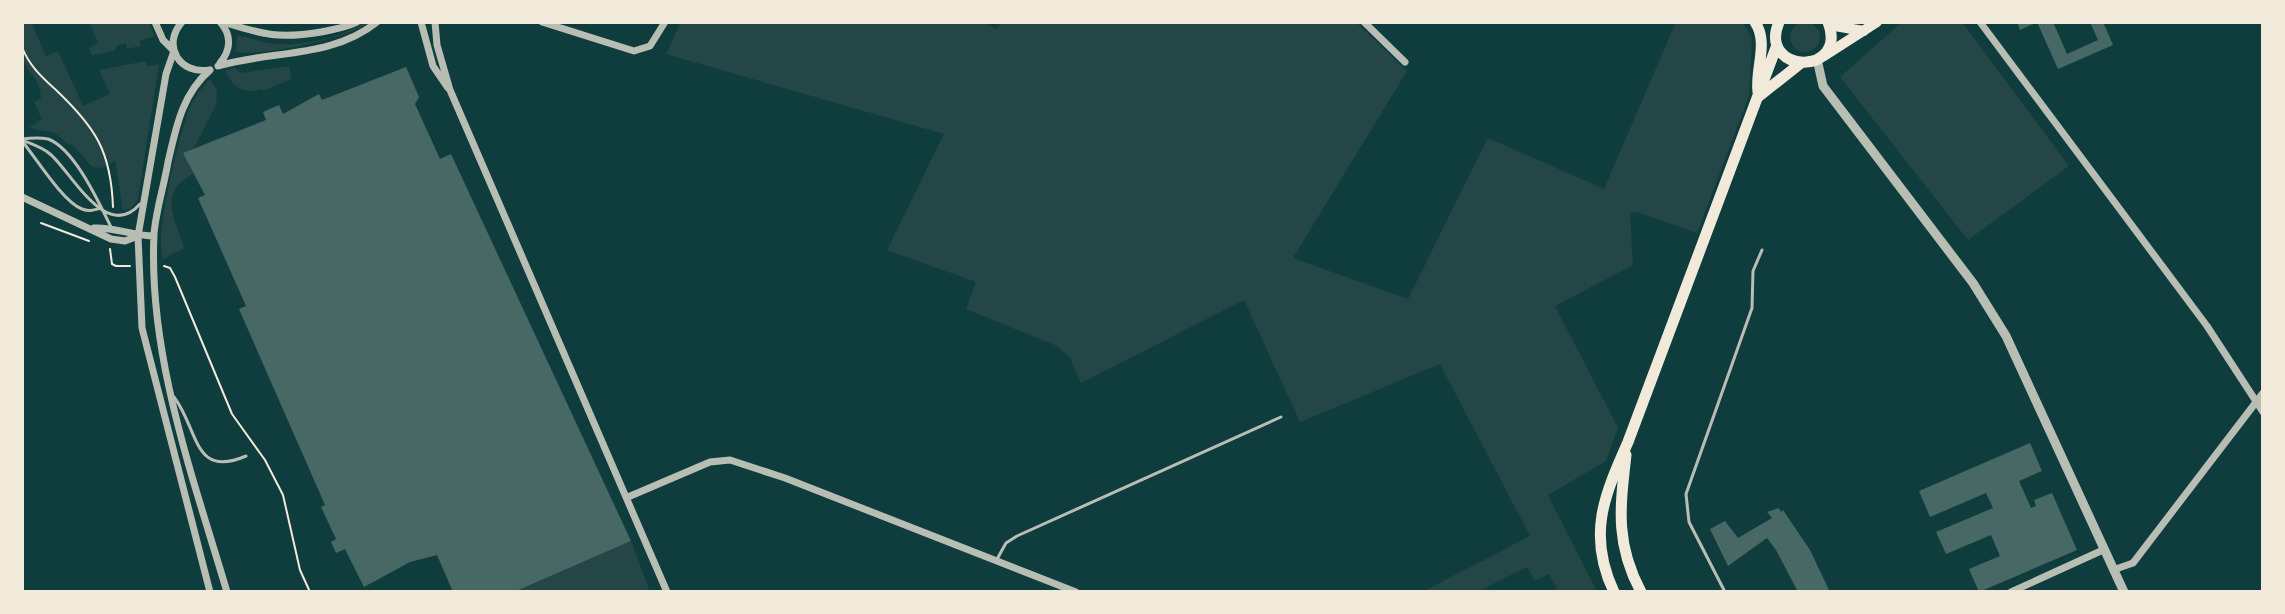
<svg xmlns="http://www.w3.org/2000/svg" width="2285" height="614" font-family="'Varela Round',sans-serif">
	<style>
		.green { fill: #244646 }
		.building { fill: #486865 }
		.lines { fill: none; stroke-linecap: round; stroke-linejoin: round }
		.path { stroke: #f1e9da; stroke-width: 2 }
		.service { stroke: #b8beb3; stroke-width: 3 }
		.minor { stroke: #b8beb3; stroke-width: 7 }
		.tertiary { stroke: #b8beb3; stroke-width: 9 }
		.secondary { stroke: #f1e9da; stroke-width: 10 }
		.primary { stroke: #f1e9da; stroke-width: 11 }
	</style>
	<rect width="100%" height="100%" fill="#0f3d3e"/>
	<path class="green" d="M 22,22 L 31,22 L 46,56 L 58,51 L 83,106 L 110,94 L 99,70 L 146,61 L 147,66 L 159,64 L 138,199 L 130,209 L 123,210 L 115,161 L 102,168 L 92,167 L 72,144 L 69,145 L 55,133 L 29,128 L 42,119 L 34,102 L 41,99 C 41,77 26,74 22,56 C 20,46 22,33 22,22 Z
		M 89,22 L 148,22 L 155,37 L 140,40 L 141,46 L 127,49 L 126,43 L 118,45 L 114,51 L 92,55 L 89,48 L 98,43 Z
		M 365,22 L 370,22 C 349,38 260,57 236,52 L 237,35 C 251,38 266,44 280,44 C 307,46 343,36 365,22 Z
		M 681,22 L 982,22 L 997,29 L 1001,22 L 1356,22 L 1407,71 L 1293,258 L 1408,299 L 1488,138 L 1604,189 L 1676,22 L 1742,22 L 1752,38 L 1749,96 L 1697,233 L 1637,212 L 1630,213 L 1633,265 L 1555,306 L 1618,428 L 1606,461 L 1548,495 L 1597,592 L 1551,592 L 1557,588 L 1549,574 L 1535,581 L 1527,567 L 1477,592 L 1422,592 L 1530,536 L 1440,364 L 1300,422 L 1244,300 L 1081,383 L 1070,358 L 1057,346 L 966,309 L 976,282 L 887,250 L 944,134 L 666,54 Z
		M 1902,22 L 1962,22 L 2069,166 L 1968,240 L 1840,77 Z
		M1790 37a15 15 0 1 1 30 0a15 15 0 1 1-30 0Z
		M 289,66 L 291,79 L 263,91 L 262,89 C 243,95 233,87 225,71 L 235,68 L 241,73 Z
		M 210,79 L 217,91 L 216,105 L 194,148 L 184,153 L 193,174 C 156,194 176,219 184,248 L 163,259 C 154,237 179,135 189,110 C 194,98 201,88 210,79 Z
		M 631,541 L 650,592 L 514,592 Z"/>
	<path class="building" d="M 2017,22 L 2053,22 L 2067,54 L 2098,40 L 2090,22 L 2103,22 L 2113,45 L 2058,69 L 2037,22 L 2020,30 Z
		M 406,67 L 419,97 L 415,104 L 440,159 L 451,154 L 631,541 L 514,592 L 453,592 L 437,555 L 410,562 L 364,587 L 345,549 L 336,553 L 331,542 L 336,539 L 321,507 L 325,505 L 239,309 L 246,306 L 198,198 L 205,195 L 183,153 L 266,120 L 263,112 L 279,105 L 283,114 L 319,94 L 322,100 Z
		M 2030,443 L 2042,471 L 2019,481 L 2031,508 L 2036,506 L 2034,500 L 2052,493 L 2077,550 L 1979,592 L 1969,569 L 2000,556 L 1991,535 L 1946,554 L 1936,532 L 1993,508 L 1986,493 L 1930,517 L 1919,491 Z
		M 1779,508 L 1781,512 L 1783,510 L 1810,550 L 1830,592 L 1798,592 L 1776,550 L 1767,538 L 1728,566 L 1710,529 L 1725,521 L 1738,538 L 1772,518 L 1767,512 Z"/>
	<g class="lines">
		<path class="path" d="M 22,47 C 29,66 43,78 57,91 C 96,128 111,152 113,207
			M 41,223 L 89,241
			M 110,249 L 112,264 L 116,266 L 130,266
			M 164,266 L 170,268 L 175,277 L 232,414 L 265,460 L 283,495 L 300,570 L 310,592"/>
		<path class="service" d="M 22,139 C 30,138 39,137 48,139 C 75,149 99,203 111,227
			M 22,140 C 31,144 42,147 50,154 C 71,171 106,243 140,204
			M 22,141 C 36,158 63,202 82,209 C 89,212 94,210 101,208
			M 174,397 C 199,430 193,479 246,456
			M 996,561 L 1006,543 L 1017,536 L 1281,417
			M 1725,592 L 1689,522 L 1686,494 L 1752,308 L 1753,271 L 1762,250"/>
		<path class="minor" d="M 155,22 L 163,40 L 174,51
			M 182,22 C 161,46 180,75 210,70
			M 220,22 C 232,35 231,50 220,63
			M 223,22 C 264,35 279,39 321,32 C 334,29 346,28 357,22
			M 421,22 L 433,66 L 448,88
			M 435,22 L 437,45 L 450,90 L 667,592
			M 542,22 L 634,51 L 650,46 L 665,22
			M 1364,22 L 1405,62
			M 1980,22 L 2207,326 L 2263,412
			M 174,51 L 166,74 L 138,236 L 142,328 L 210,592
			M 218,66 C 271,50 331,59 377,22
			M 210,70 C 182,94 176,128 168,162 C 164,186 156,210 154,234 C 148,356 193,477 227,592
			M 22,197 L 111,239 L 125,241 L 138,236
			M 94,228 C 115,227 133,236 154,236
			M 628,497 L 710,462 L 730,460 L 785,478 L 1076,592
			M 2113,570 L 2133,563 L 2263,393
			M 2011,592 L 2103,550"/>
		<path class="tertiary" d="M 1817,59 L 1823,86 L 1973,283 L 2006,336 L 2124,592"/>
		<path class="secondary" d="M 1829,25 L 1864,31
			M 1824,56 L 1877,22"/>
		<path class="primary" d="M 1755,22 C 1769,43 1755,68 1758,92
			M 1779,22 C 1757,74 1849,77 1828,22
			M 1758,97 L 1801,63
			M 1626,455 C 1620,508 1615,543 1641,592
			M 1614,592 C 1587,535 1604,496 1628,442 L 1777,45"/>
	</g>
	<rect width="2285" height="614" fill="none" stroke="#f1e9da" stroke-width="48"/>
</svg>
